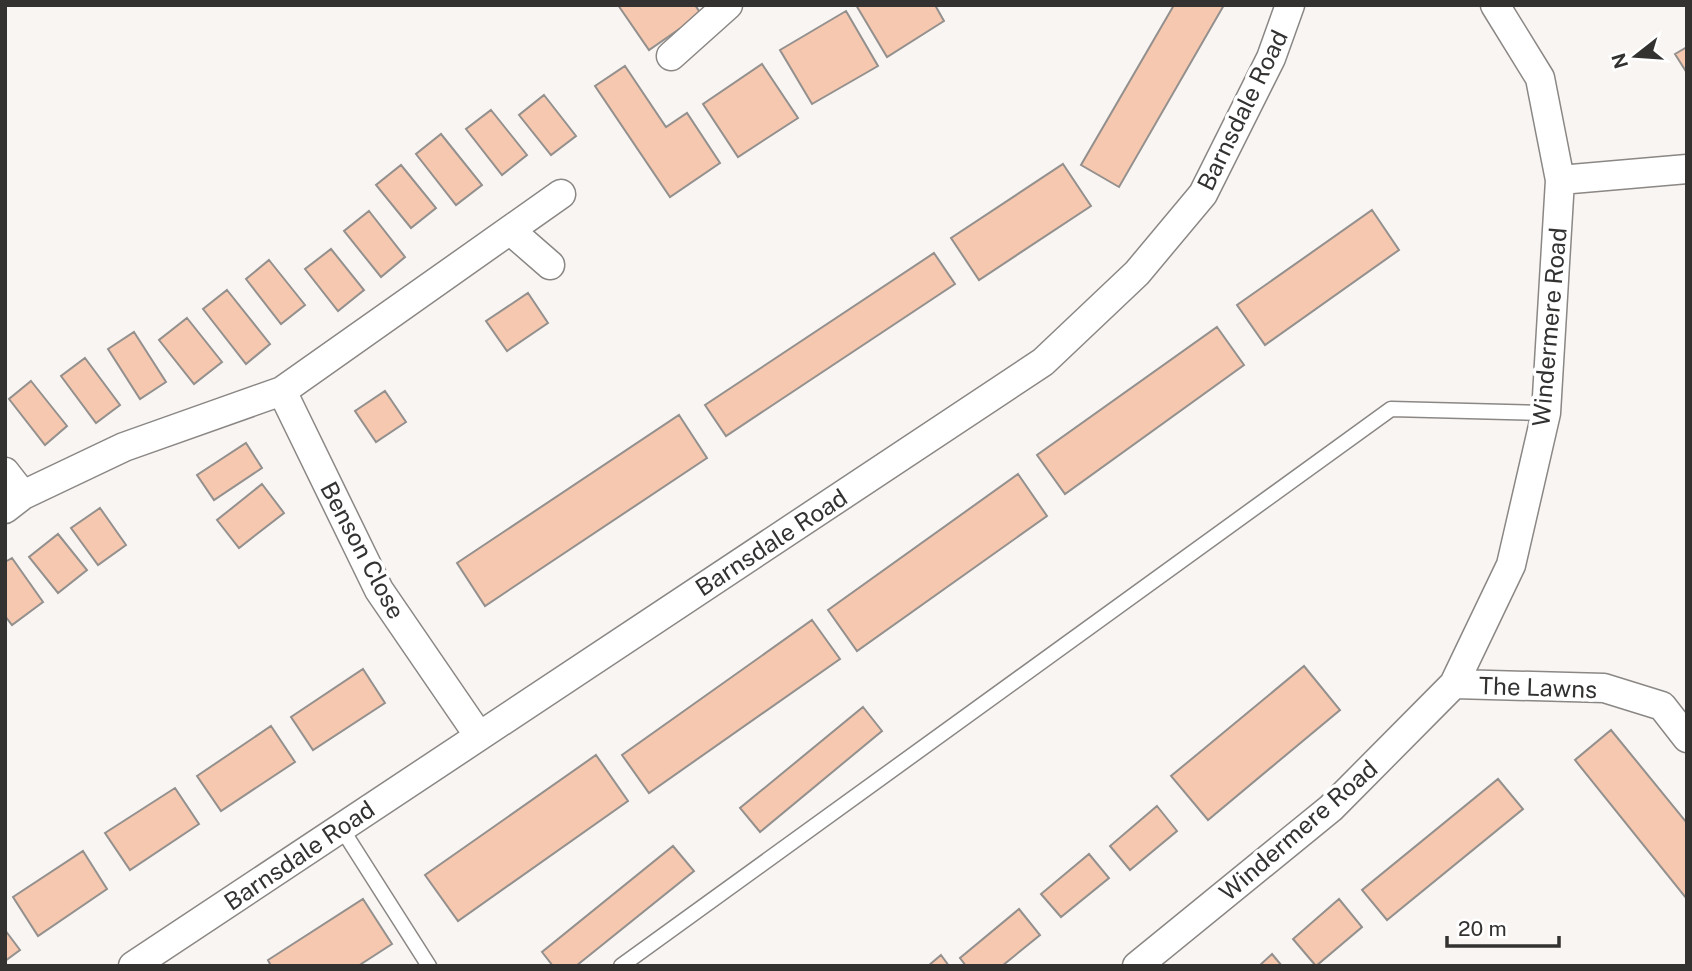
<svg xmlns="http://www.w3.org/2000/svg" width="1692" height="971" font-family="'Public Sans',sans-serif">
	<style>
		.building { fill: #f5c8af; stroke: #93908e; stroke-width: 2 }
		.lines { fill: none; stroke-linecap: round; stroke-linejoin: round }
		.lane-casing { stroke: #8a8785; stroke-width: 17 }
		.street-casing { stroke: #8a8785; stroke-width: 31 }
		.lane { stroke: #fff; stroke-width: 14 }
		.street { stroke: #fff; stroke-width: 28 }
		.labels { text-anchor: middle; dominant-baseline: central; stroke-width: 7; stroke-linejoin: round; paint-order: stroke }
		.street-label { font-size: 24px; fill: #333231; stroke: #fff }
	</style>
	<rect width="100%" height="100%" fill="#f9f5f3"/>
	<path class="building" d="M 618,5 L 695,5 L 701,14 L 649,50 Z
		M 856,5 L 935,5 L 944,21 L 887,57 Z
		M 1174,5 L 1224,5 L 1119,187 L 1081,165 Z
		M 846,11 L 878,66 L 812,104 L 780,50 Z
		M 1687,47 L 1687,73 L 1675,54 Z
		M 762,64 L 798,118 L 738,157 L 703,104 Z
		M 625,66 L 666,127 L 687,113 L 720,163 L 670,197 L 595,86 Z
		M 544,95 L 576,136 L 551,155 L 519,115 Z
		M 491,110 L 527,155 L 502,175 L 466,129 Z
		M 441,134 L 482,185 L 456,205 L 416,154 Z
		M 1063,164 L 1091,206 L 979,280 L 951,238 Z
		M 401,165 L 436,208 L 411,228 L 376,185 Z
		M 1372,210 L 1399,250 L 1265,345 L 1237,305 Z
		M 369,211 L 405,257 L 381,277 L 344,231 Z
		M 331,249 L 364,290 L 338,311 L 305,269 Z
		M 934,253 L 955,284 L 726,436 L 705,405 Z
		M 269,260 L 305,305 L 281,324 L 246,279 Z
		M 227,290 L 270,344 L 246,364 L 203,309 Z
		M 528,293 L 548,323 L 507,351 L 486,321 Z
		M 187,318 L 222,362 L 194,384 L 159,340 Z
		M 1217,327 L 1244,365 L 1065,494 L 1037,455 Z
		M 134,332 L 166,382 L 140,399 L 108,349 Z
		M 85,358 L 120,405 L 96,423 L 61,376 Z
		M 31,381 L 67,426 L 45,445 L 9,399 Z
		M 385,391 L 406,422 L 376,442 L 355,411 Z
		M 679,415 L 707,458 L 485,606 L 457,563 Z
		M 246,443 L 262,468 L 214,500 L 197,475 Z
		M 1018,474 L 1047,516 L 857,651 L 828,610 Z
		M 262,484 L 284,513 L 239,548 L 217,520 Z
		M 100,508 L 126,545 L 98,565 L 71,528 Z
		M 58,534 L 87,570 L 58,593 L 29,557 Z
		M 12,558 L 43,602 L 12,625 L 5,616 L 5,562 Z
		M 812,620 L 840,659 L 649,793 L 622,755 Z
		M 1304,666 L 1340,710 L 1208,820 L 1171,776 Z
		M 363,669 L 385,703 L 313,750 L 291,717 Z
		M 863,707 L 882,731 L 760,832 L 740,808 Z
		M 271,726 L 295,762 L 221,811 L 197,776 Z
		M 1611,730 L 1687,823 L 1686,898 L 1575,760 Z
		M 596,755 L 628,801 L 458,921 L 425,875 Z
		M 1498,779 L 1523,809 L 1387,920 L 1362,890 Z
		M 175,788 L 199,824 L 130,870 L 105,833 Z
		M 1157,806 L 1177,831 L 1130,870 L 1110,846 Z
		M 673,846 L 694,871 L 576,966 L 553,966 L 542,952 Z
		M 83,851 L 107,889 L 38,936 L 13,897 Z
		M 1089,854 L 1109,878 L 1061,917 L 1041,894 Z
		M 363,899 L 392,944 L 358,966 L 271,966 L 268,960 Z
		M 1339,899 L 1362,927 L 1316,966 L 1293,939 Z
		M 1019,909 L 1040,935 L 1002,966 L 966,966 L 960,958 Z
		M 5,930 L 20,950 L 5,961 Z
		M 1272,954 L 1282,966 L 1259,966 Z
		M 941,955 L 949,966 L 928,966 Z"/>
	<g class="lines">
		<defs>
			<path id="lane" d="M 340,826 L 429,966
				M 621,966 L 1391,409 L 1546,413"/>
			<path id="street" d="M 671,56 L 728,5
				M 1560,180 L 1687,169
				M 511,231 L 550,265
				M 282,391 L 379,590 L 479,736
				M 5,472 L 23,495
				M 5,509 L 23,495 L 124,447 L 282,391 L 561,194
				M 1454,684 L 1604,688 L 1662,706 L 1687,738
				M 133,966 L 1043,362 L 1137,273 L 1203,194 L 1271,58 L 1290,5
				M 1137,966 L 1331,808 L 1454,684 L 1511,565 L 1546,413 L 1560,180 L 1540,78 L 1495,5"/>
		</defs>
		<use href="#lane" class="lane-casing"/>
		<use href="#street" class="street-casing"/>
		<use href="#lane" class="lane"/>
		<use href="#street" class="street"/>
	</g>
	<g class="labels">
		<g class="street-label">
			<text transform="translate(1242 110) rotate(-64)">Barnsdale Road</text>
			<text transform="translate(1549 327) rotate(-85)">Windermere Road</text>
			<text transform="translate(771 542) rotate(-33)">Barnsdale Road</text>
			<text transform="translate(363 550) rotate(62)">Benson Close</text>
			<text transform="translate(1538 687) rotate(2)">The Lawns</text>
			<text transform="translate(1298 830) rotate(-41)">Windermere Road</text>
			<text transform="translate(299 855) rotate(-34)">Barnsdale Road</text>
		</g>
	</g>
	<rect width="1692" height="971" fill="none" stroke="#333231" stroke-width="14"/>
	<g transform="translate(1636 56) rotate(253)" stroke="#ffffff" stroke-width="5" paint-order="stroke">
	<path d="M0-5L12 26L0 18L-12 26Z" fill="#333231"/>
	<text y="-10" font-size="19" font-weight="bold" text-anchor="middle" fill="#333231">N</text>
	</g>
	<path d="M1447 936v10h112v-10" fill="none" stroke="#333231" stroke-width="3.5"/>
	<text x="1458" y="936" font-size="21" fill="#333231" stroke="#ffffff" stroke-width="5" paint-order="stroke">20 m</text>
</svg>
